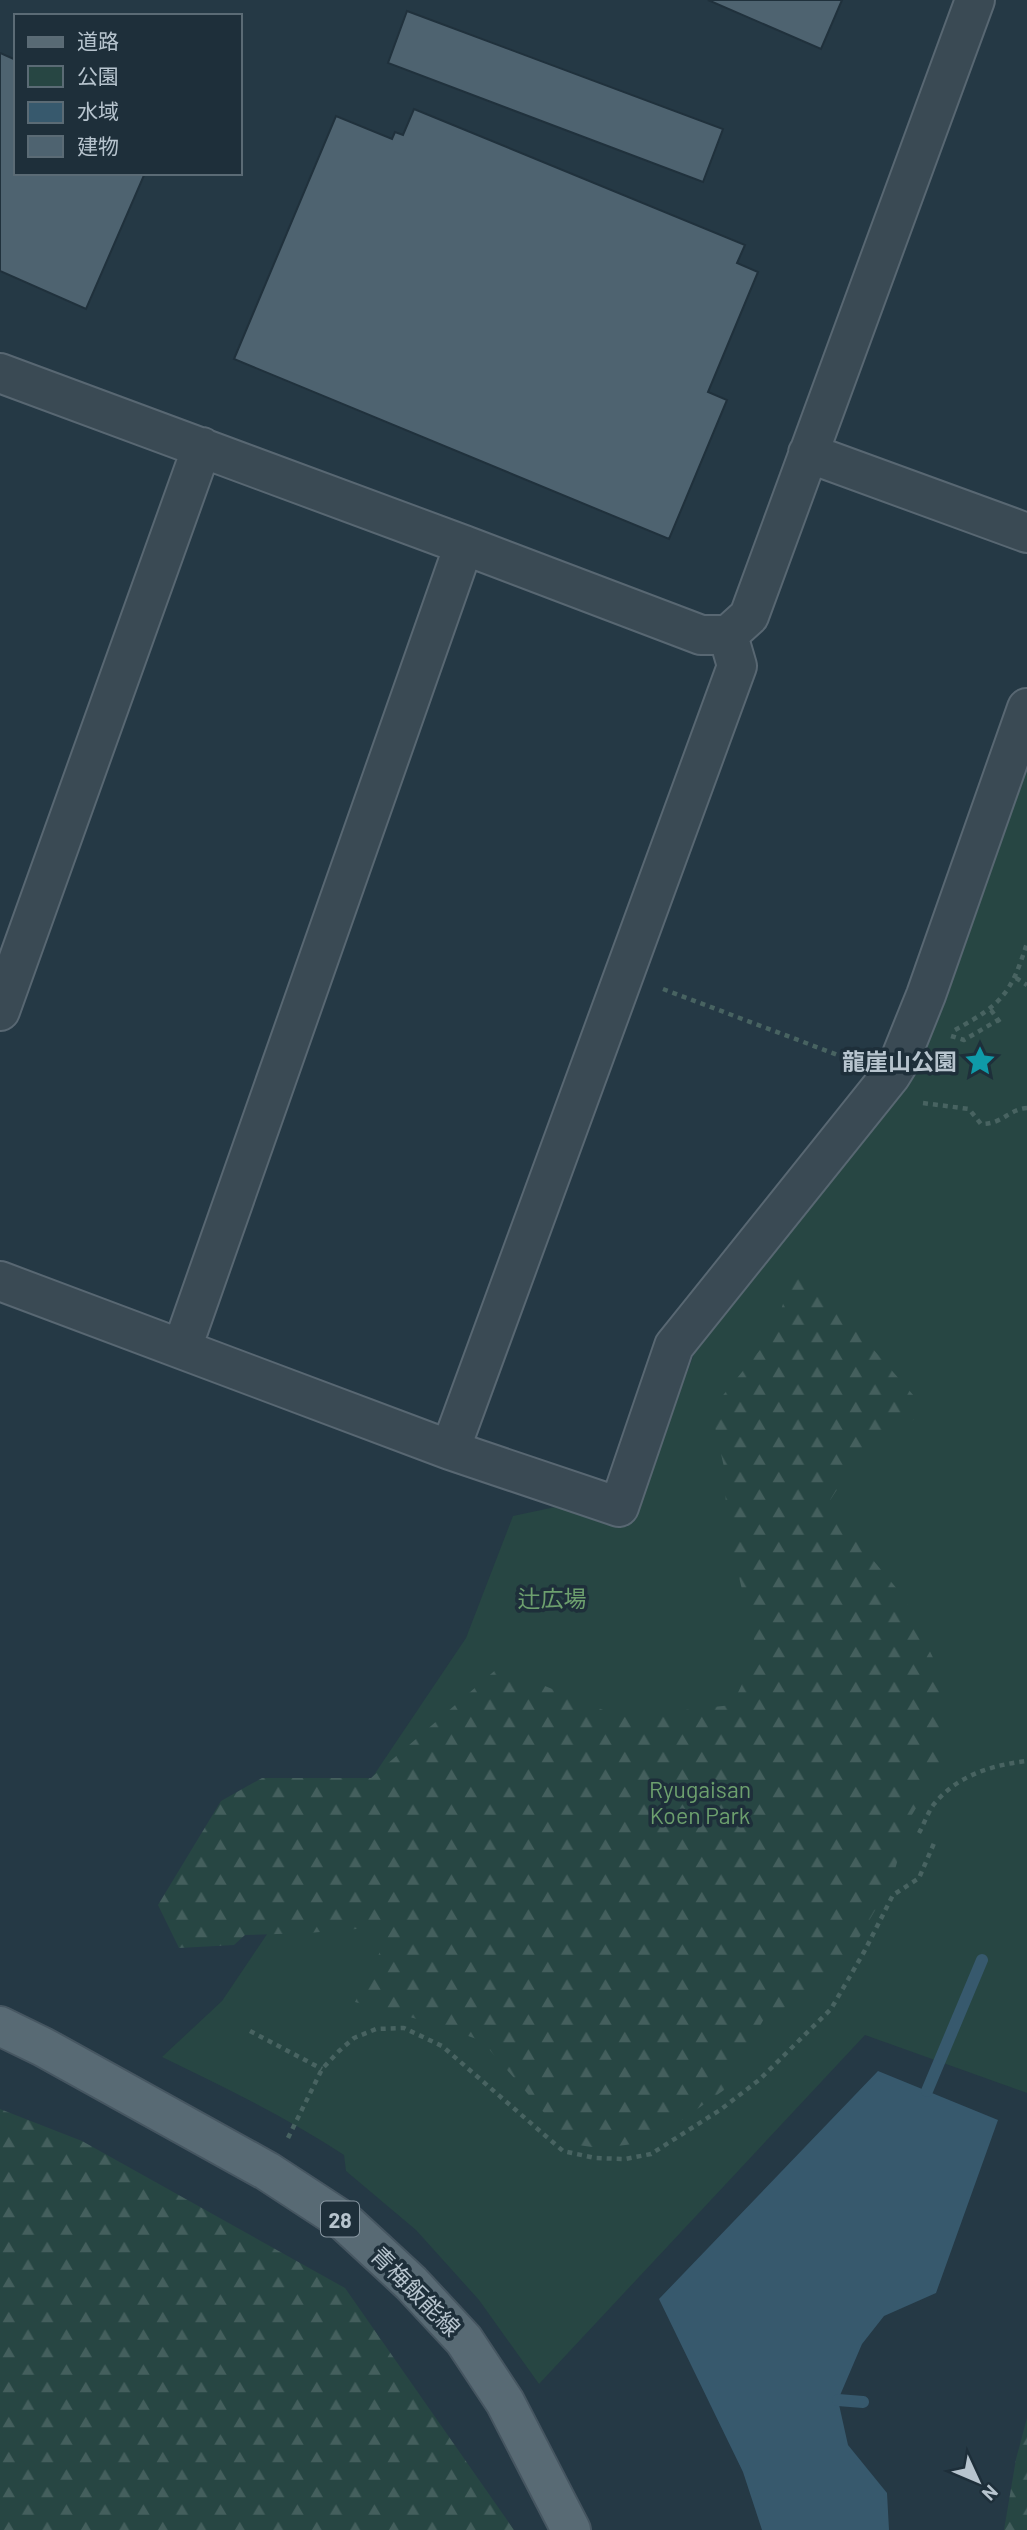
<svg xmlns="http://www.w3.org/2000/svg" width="1027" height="2530" font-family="Barlow,'Noto Sans JP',sans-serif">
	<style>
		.green { fill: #274643 }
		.forest { fill: url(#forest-firs) }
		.water { fill: #37596d }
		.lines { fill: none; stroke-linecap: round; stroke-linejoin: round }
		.stream { stroke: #37596d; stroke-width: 12 }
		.building { fill: #4e6370; stroke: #20313c; stroke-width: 2 }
		.minor-casing { stroke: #586772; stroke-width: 42 }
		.major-casing { stroke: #465661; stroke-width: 42 }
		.path { stroke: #486361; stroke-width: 4.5; stroke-dasharray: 5 5; stroke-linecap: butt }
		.minor { stroke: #3a4a54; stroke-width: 38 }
		.major { stroke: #586a74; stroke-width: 38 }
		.labels { text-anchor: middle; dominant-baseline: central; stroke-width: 7; stroke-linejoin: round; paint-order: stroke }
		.shield { fill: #1e2f3a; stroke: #8997a2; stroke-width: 2 }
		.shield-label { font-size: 21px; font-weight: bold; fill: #b7c4ce }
		.poi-label { font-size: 23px; font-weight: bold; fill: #b7c4ce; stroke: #1e2f3a; text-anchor: end }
		.park-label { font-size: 23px; fill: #6da06e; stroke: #1e2f3a }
		.street-label { font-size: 23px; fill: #b7c4ce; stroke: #1e2f3a }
	</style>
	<defs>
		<pattern id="forest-firs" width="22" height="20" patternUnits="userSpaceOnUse" patternTransform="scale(1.75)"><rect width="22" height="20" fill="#274643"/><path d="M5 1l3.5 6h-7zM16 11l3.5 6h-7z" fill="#445f5d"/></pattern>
	</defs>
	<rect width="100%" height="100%" fill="#253945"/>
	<path class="green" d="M 1027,770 L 1027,2093 L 865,2035 L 539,2384 L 479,2300 L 416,2230 L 346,2171 L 344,2155 C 286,2117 224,2087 162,2057 L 222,2001 L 466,1638 L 513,1516 L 560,1506 L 578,1514 L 627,1527 L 698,1344 L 917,1069 L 943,991 Z"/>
	<path class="forest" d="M 797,1262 L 921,1404 L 916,1418 L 864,1448 L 827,1505 L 903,1596 L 940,1672 L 943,1764 L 910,1818 L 891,1883 L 832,1984 L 765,2017 L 724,2090 L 651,2142 L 599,2148 L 571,2144 L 482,2041 L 435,2024 L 355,2002 L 393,1926 L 308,1933 L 245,1935 L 234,1945 L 179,1948 L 158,1905 L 221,1801 L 262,1778 L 371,1778 L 499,1667 L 620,1717 L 732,1705 L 757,1653 L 727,1526 L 724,1467 L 711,1410 L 773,1334 Z
		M 0,2109 L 82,2141 L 345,2288 L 514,2530 L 0,2530 Z
		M 1027,2418 L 1027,2530 L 1004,2530 L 1016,2459 Z"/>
	<path class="water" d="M 878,2071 L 998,2120 L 936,2293 L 884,2316 L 862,2344 L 838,2400 L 848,2445 L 887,2493 L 889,2530 L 762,2530 L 743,2472 L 659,2299 Z"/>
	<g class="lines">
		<path class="stream" d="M 927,2091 L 982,1960
			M 838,2400 L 863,2402"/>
	</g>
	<path class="building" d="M 708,0 L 842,0 L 821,49 Z
		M 407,11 L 723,129 L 703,182 L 388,63 Z
		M 0,53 L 16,60 L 16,173 L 145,173 L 86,309 L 0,271 Z
		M 414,109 L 745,245 L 737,263 L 758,272 L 708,392 L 727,400 L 669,539 L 234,359 L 336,116 L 392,139 L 395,132 L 403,135 Z"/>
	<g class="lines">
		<defs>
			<path id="minor" d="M 0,373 L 464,545 L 701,635 L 728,635
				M 808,453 L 1027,533
				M 0,1011 L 202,447
				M 0,1281 L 450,1450 L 619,1507 L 674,1346 L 891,1075 L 899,1062 L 926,995 L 1027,708
				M 182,1348 L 464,545
				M 450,1450 L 737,666 L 728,635 L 749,616 L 975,0"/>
			<path id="major" d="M 0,2026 L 43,2047 L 267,2171 L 345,2222 L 411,2283 L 464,2340 L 505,2402 L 571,2530"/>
		</defs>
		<use href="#minor" class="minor-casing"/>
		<use href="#major" class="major-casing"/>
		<path class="path" d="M 1016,978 L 1027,985
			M 663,989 L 851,1060
			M 991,1010 L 1001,1024
			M 955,1030 C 1002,1004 1011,994 1027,943
			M 951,1036 L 964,1040 L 998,1020
			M 923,1103 L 969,1109 L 981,1124 C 1003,1124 1009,1109 1027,1108
			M 919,1833 C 924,1824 928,1812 934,1804 C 958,1775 992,1765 1027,1761
			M 250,2031 L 322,2069
			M 288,2138 L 322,2069 L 339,2051 L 354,2038 L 376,2029 L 404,2028 L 442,2046 L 563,2151 L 595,2158 L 625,2159 L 651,2154 L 720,2110 L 759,2080 L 831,2009 L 864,1952 L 893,1895 L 919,1878 L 935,1841"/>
		<use href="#minor" class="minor"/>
		<use href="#major" class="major"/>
	</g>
	<defs>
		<symbol id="sight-bare" viewBox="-9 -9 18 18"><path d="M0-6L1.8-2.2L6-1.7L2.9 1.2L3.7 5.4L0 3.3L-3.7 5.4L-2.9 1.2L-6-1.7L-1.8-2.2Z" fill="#0f9aa8" stroke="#1e2f3a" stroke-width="2.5" paint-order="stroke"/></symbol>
	</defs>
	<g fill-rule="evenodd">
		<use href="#sight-bare" x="958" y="1039" width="44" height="44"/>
	</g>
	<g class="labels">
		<rect class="shield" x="321" y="2201.5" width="38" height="35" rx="5"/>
		<g class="shield-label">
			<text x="340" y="2219">28</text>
		</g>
		<g class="poi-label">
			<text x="957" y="1061">龍崖山公園</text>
		</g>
		<g class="park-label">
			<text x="552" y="1598">辻広場</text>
			<text x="700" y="1789">Ryugaisan<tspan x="700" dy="26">Koen Park</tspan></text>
		</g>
		<g class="street-label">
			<text transform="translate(416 2291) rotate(45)">青梅飯能線</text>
		</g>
	</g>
	<rect x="14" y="14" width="228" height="161" fill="#1e2f3a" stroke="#5b6b75" stroke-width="2"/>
	<rect x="28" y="37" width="35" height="10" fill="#586a74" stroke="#5b6b75" stroke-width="2"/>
	<text x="77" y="49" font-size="21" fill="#b7c4ce">道路</text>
	<rect x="28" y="66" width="35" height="21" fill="#274643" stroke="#5b6b75" stroke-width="2"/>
	<text x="77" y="84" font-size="21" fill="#b7c4ce">公園</text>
	<rect x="28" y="102" width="35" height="21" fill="#37596d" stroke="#5b6b75" stroke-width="2"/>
	<text x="77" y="119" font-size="21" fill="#b7c4ce">水域</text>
	<rect x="28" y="136" width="35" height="21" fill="#4e6370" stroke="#5b6b75" stroke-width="2"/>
	<text x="77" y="154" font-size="21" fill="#b7c4ce">建物</text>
	<g transform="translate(978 2481) rotate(134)" stroke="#1e2f3a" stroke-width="5" paint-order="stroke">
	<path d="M0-5L12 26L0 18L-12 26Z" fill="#b7c4ce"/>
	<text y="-10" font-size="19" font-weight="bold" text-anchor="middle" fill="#b7c4ce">N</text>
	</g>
</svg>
